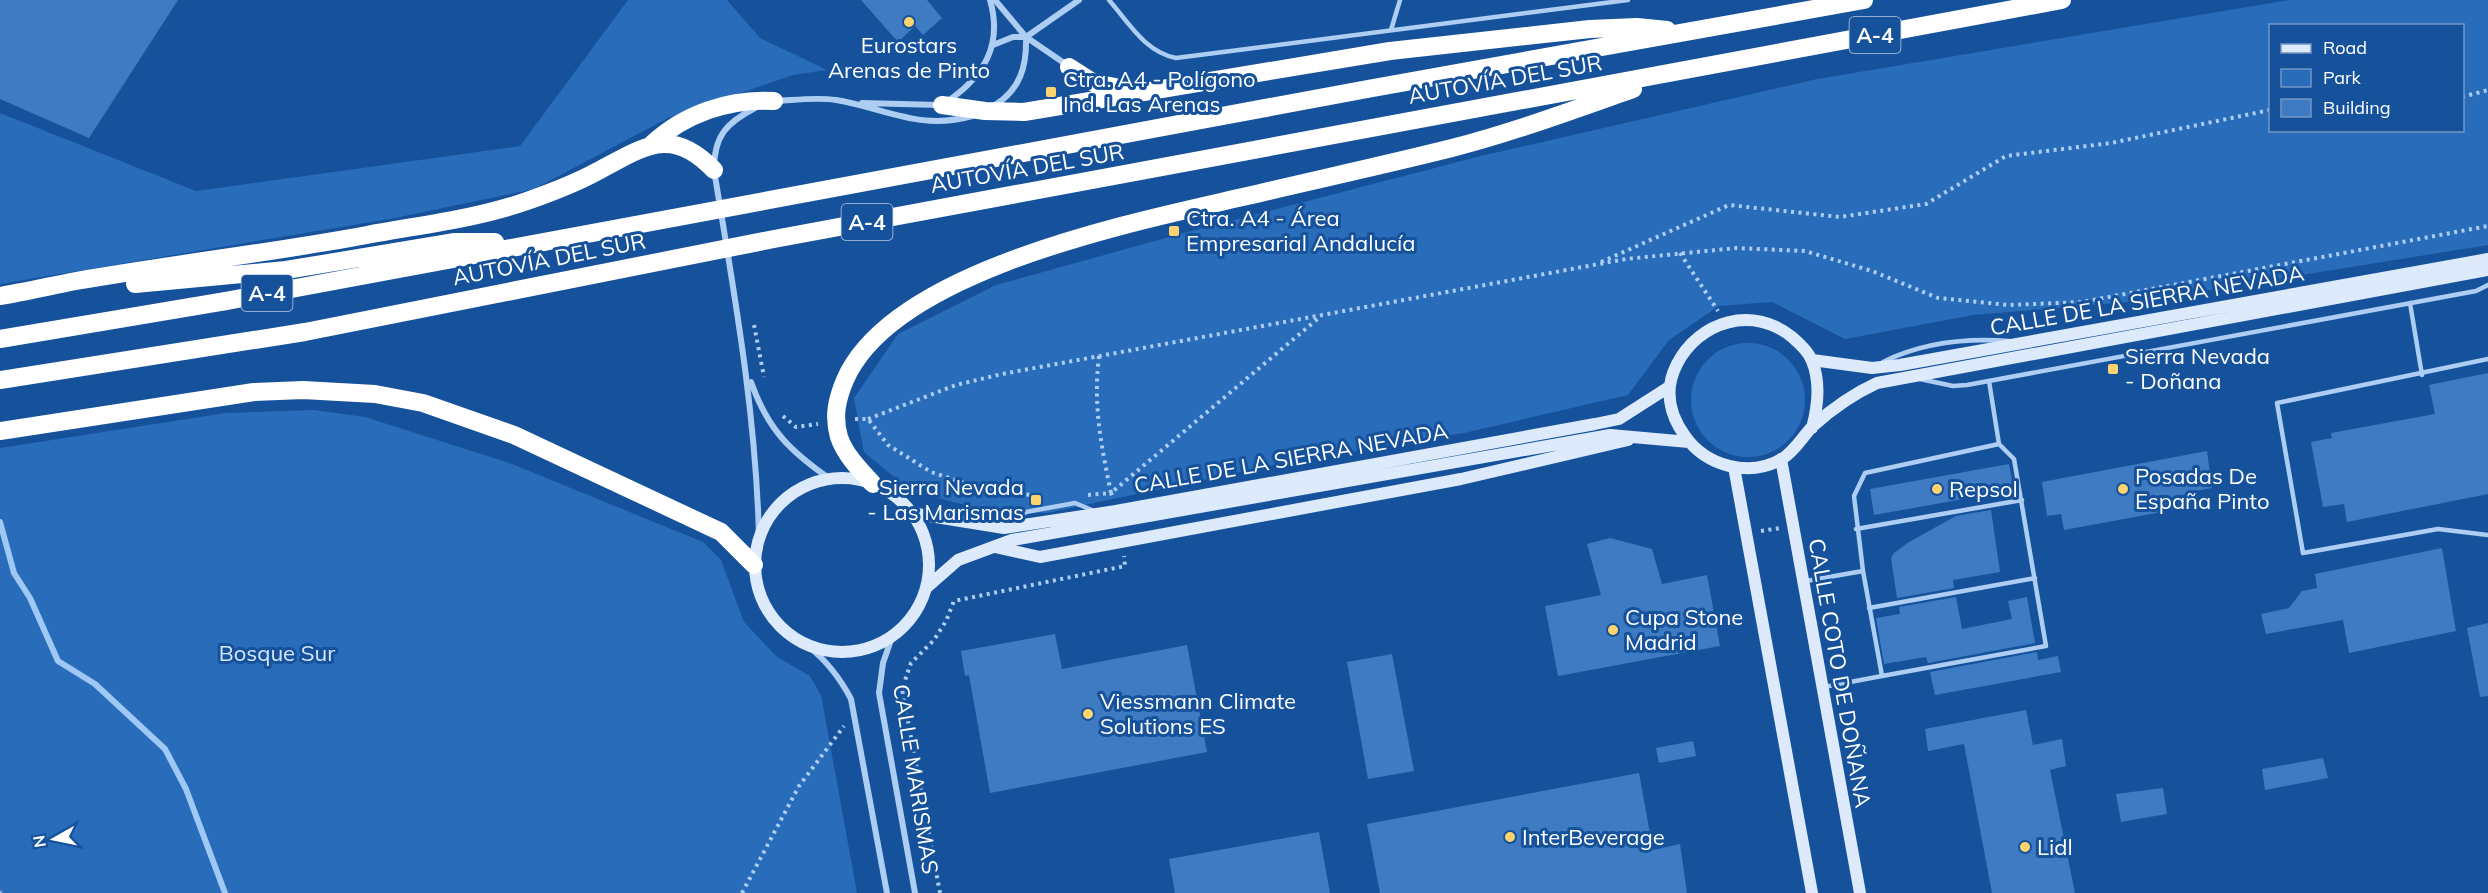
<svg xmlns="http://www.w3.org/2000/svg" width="2488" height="893" font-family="Mulish,sans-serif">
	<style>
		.green { fill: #296cba; fill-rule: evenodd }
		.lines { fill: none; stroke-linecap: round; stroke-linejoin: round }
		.stream { stroke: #9fc8f5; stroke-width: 6 }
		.building { fill: #3e7bc3 }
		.path { stroke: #adcdf3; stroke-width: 4; stroke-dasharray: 3 4.5; stroke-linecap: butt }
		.lane { stroke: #adcdf3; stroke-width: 4.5 }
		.street { stroke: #adcdf3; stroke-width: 6 }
		.secondary { stroke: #dceafc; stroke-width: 12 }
		.highway { stroke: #fff; stroke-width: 18 }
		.poi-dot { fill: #ffd36e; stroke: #16529c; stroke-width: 2 }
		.labels { text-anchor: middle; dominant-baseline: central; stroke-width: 6; stroke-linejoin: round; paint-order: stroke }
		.shield { fill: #16529c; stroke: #b9cbe1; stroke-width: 1.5 }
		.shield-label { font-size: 21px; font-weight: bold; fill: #fff }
		.poi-label { font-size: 22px; fill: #fff; stroke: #16529c; text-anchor: start }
		.street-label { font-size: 22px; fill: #fff; stroke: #16529c }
		.park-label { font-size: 22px; fill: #d5e7fd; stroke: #16529c }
	</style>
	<rect width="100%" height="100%" fill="#16529c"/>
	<path class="green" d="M 628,0 L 727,0 L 760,38 L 827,70 L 793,75 L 668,118 L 534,189 L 395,218 L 0,284 L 0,113 L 196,191 L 520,146 Z
		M 2289,0 L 2488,0 L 2488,245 L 2141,301 L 1973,315 L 1845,339 L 1772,302 L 1719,306 L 1669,340 L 1628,395 L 1464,433 L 1279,464 L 1047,513 L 984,510 L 911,491 L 864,452 L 854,398 L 898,334 L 996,285 L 1180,234 L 1481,156 L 1817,79 ZM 2270,26 L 2462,26 L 2462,130 L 2270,130 Z
		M1691 400a57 57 0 1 1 114 0a57 57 0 1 1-114 0Z
		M 314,410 L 365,417 L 512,464 L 703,542 L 721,560 L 744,622 L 777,657 L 810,676 L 821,695 L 857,893 L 0,893 L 0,448 L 226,413 Z"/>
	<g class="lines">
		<path class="stream" d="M 0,522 L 14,573 L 30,598 L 58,661 L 95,684 L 165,749 L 186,789 L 225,893"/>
	</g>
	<path class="building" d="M 0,0 L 178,0 L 89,138 L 0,99 Z
		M 861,0 L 927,0 L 942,18 L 923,35 L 915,26 L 898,42 Z
		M 2488,373 L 2488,494 L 2347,522 L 2344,504 L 2323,507 L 2311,442 L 2332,438 L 2331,433 L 2435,414 L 2429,385 Z
		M 2207,451 L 2212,488 L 2196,491 L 2200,505 L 2064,530 L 2061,514 L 2047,516 L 2042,482 Z
		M 2009,464 L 2014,490 L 1874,515 L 1870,489 Z
		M 1991,510 L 2000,572 L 1953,580 L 1954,588 L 1897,598 L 1891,558 L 1894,553 L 1909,542 L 1956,516 Z
		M 1610,538 L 1652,549 L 1662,584 L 1707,575 L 1720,646 L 1558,676 L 1545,606 L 1601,595 L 1587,544 Z
		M 2442,548 L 2456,631 L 2349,653 L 2343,620 L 2266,634 L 2261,614 L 2289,608 L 2302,591 L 2317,588 L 2315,574 Z
		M 1956,597 L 1962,629 L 2012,619 L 2008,601 L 2027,597 L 2035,643 L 1928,663 L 1926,657 L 1884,664 L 1876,618 L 1900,614 L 1899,607 Z
		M 2488,623 L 2488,696 L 2480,697 L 2467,628 Z
		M 1055,634 L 1062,669 L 1187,645 L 1207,752 L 990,793 L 969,675 L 965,676 L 961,651 Z
		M 2037,652 L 2038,660 L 2058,656 L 2061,672 L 1935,695 L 1930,672 Z
		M 1392,654 L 1414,771 L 1368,779 L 1347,662 Z
		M 2026,710 L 2033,745 L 2062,739 L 2066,766 L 2050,770 L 2075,893 L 1992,893 L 1964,744 L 1928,751 L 1925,729 Z
		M 1693,741 L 1696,756 L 1659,763 L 1656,748 Z
		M 2323,758 L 2328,778 L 2265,790 L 2262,769 Z
		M 1639,773 L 1653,850 L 1680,844 L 1687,893 L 1380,893 L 1367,824 Z
		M 2163,788 L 2167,814 L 2121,822 L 2116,794 Z
		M 1319,832 L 1330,893 L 1175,893 L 1169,859 Z"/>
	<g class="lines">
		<path class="path" d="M 2462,97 L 2488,90
			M 1680,253 L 1718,311
			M 1601,262 L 1729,205 L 1840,217 L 1926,204 L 2006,156 L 2111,143 L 2270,110
			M 754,325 L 764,377
			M 1099,356 C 1093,406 1101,444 1111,493 L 1321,316
			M 783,416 L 796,427 L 818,424
			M 855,419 L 868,419 L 888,445 L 931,472 L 983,489 L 1039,496
			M 868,419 L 956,385 L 1002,374 L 1626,259 L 1736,248 L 1805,251 L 1872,271 L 1938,298 L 2009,305 L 2082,302 L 2488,226
			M 1088,495 L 1111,493 L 1113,498
			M 1761,531 L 1780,528
			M 0,892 L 1,893
			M 742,893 L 799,786 L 844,726
			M 940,893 L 902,689 L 911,663 L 934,640 L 946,621 L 954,601 L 1125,566 L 1124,556"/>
		<path class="lane" d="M 1109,0 C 1129,23 1145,52 1176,58 L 1628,0
			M 1391,30 L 1400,0
			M 2410,303 L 2422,375
			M 2488,359 L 2277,403 L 2303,553 L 2438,529 L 2488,535
			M 1883,362 C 1921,343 1967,338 2009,341
			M 1920,379 L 1953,386 L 1967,385 L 2476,291 L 2488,285
			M 1014,524 L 1026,512 L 1075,503 L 1092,510
			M 1856,529 L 2022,500
			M 1806,581 L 1863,571 L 1854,496 L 1865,473 L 1999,444 L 1989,381
			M 1869,608 L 2035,578
			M 1882,676 L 2046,646 L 2014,459 L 1999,444
			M 1824,687 L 1882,676 L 1863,571"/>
		<path class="street" d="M 995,0 L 1026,37 L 1067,65
			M 1026,37 L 1079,0
			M 993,45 L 1013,37 L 1026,37
			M 776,101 C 796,100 816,97 836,100 C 885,108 920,131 972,116
			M 948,101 C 984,76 1003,45 990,0
			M 862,103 L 939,105
			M 995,105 C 1020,90 1027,66 1026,37
			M 755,108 C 726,123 714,136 714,170 C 734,292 756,413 759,537
			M 751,382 C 768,430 790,451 830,479
			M 892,637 L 883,663 L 879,693 L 915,893
			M 809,647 C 828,662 840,678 851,699 L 887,893"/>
		<path class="secondary" d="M 1812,360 L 1872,368 L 1900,365 L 2488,259
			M 1812,428 C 1818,406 1821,383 1812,361 C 1809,352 1799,343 1792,337 C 1753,305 1699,321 1677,364 C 1664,389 1669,414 1685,436 C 1706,466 1749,478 1782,459 C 1796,450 1802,437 1813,426 C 1833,408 1853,394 1877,383 L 2488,270
			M 1781,459 L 1860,893
			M 1734,467 L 1812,893
			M755 565a87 87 0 1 1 174 0a87 87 0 1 1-174 0Z
			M 911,513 L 1004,528 L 1116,511 L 1595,424 L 1619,419 L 1669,387
			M 995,547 L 1040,557 L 1461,479 L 1628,440
			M 926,588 L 958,560 L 1012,540 L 1610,435 L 1689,442"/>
		<path class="highway" d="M 1069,67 L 1094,83 L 1126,89
			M 942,105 L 985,111 L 1024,112 L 1390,51 L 1590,29 L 1637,27 L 1667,30
			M 652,144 C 684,114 730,98 774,101
			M 135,284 L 286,270 L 455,242 L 495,242
			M 0,296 C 25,292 50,286 76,281 C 173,264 270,253 367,235 C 420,225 476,219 527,201 C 550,193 576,183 598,171 C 644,147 671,125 714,170
			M 0,339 L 226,301 L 1373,88 L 1864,0
			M 0,380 L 305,332 L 774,239 L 2062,0
			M 0,431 L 254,392 L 303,390 L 375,394 L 423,403 L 514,435 L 721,532 L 754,565
			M 873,484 C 860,470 845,455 839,437 C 833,416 837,399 845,380 C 893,269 1139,221 1247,196 C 1315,180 1384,165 1452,148 C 1514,132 1573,110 1633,89"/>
	</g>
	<g class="poi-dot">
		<circle cx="909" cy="22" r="6"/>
		<rect x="1045" y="86" width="12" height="12" rx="3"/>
		<rect x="1168" y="225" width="12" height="12" rx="3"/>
		<rect x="2107" y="363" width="12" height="12" rx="3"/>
		<circle cx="1937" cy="489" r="6"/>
		<circle cx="2123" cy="489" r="6"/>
		<rect x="1030" y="494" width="12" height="12" rx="3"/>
		<circle cx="1613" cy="630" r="6"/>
		<circle cx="1088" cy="714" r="6"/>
		<circle cx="1510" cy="837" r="6"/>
		<circle cx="2025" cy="847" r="6"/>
	</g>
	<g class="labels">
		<g class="shield">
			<rect x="1849.5" y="17" width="51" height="36" rx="4.5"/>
			<rect x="841.5" y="204" width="51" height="36" rx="4.5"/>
			<rect x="241.5" y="275" width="51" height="36" rx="4.5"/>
		</g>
		<g class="shield-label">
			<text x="1875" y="35">A-4</text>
			<text x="867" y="222">A-4</text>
			<text x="267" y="293">A-4</text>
		</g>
		<g class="poi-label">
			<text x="909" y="45" text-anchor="middle">Eurostars<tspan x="909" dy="25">Arenas de Pinto</tspan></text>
			<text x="1063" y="79">Ctra. A4 - Polígono<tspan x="1063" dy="25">Ind. Las Arenas</tspan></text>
			<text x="1186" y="218">Ctra. A4 - Área<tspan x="1186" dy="25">Empresarial Andalucía</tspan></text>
			<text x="2125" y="356">Sierra Nevada<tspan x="2125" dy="25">- Doñana</tspan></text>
			<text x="2135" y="476">Posadas De<tspan x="2135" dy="25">España Pinto</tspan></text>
			<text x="1024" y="487" text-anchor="end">Sierra Nevada<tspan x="1024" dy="25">- Las Marismas</tspan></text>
			<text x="1949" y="489">Repsol</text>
			<text x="1625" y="617">Cupa Stone<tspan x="1625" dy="25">Madrid</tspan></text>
			<text x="1100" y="701">Viessmann Climate<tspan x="1100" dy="25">Solutions ES</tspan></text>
			<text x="1522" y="837">InterBeverage</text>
			<text x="2037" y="847">Lidl</text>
		</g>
		<g class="street-label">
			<text transform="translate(1505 79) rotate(-10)">AUTOVÍA DEL SUR</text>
			<text transform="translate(1027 168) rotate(-10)">AUTOVÍA DEL SUR</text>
			<text transform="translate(549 259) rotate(-11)">AUTOVÍA DEL SUR</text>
			<text transform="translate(2147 300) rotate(-10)">CALLE DE LA SIERRA NEVADA</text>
			<text transform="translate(1291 458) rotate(-10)">CALLE DE LA SIERRA NEVADA</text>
			<text transform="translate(1840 673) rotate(80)">CALLE COTO DE DOÑANA</text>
			<text transform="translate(916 779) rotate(81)">CALLE MARISMAS</text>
		</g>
		<g class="park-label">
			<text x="277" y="653">Bosque Sur</text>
		</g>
	</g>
	<rect x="2269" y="24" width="195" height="108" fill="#16529c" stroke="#7397c4" stroke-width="1.5"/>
	<rect x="2281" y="44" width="30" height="9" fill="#dceafc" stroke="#7397c4" stroke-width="1.5"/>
	<text x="2323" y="54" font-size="18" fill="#ffffff">Road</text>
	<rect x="2281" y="69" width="30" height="18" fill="#296cba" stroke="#7397c4" stroke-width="1.5"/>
	<text x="2323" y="84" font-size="18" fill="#ffffff">Park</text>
	<rect x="2281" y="99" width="30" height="18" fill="#3e7bc3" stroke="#7397c4" stroke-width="1.5"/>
	<text x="2323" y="114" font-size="18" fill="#ffffff">Building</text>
	<g transform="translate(54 839) rotate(261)" stroke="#16529c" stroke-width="4.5" paint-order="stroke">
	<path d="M0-4.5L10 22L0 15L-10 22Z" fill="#ffffff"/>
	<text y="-9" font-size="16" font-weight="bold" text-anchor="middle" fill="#ffffff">N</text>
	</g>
</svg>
